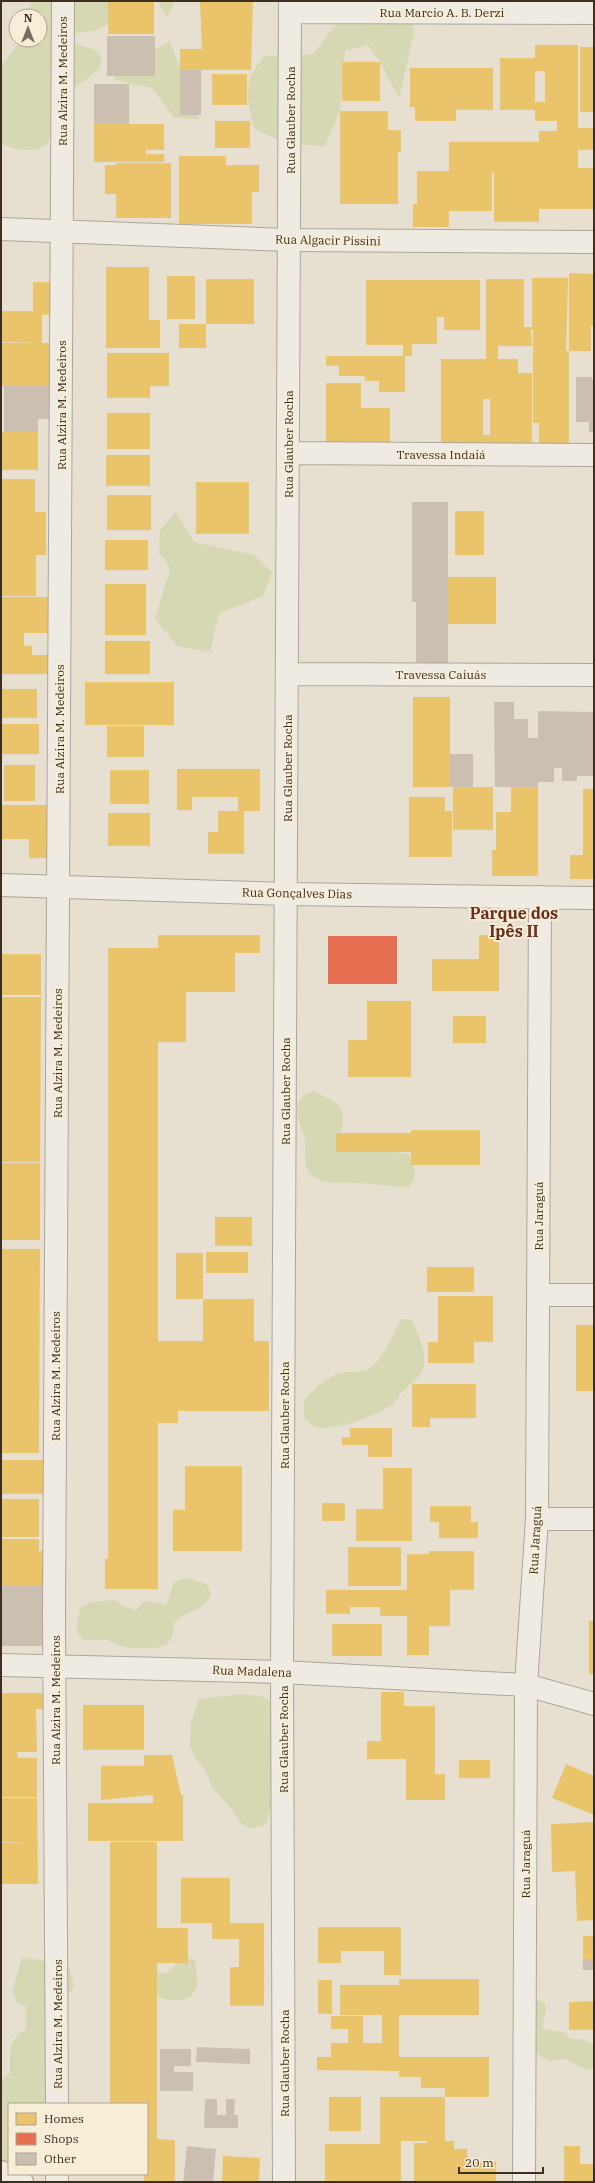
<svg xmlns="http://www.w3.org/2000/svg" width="595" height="2183" font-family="'IBM Plex Serif',serif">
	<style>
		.green { fill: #d6d7b3 }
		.homes { fill: #e9c46a; fill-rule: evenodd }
		.shops { fill: #e76f51 }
		.building { fill: #cbbfb2 }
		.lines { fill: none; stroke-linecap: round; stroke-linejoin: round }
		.minor-casing { stroke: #ada599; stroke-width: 24 }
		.tertiary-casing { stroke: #ada599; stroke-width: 24 }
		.secondary-casing { stroke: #9c958a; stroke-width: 24 }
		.minor { stroke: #efebe3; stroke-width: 22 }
		.tertiary { stroke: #efebe3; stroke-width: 22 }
		.secondary { stroke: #efebe3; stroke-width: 22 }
		.labels { text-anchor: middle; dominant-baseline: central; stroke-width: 4; stroke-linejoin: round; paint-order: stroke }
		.street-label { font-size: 12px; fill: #3d2e20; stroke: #f7eed8 }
		.district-label { font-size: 16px; font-weight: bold; fill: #6b2e1e; stroke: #f7eed8 }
	</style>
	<rect width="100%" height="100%" fill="#e7e0d1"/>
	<path class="green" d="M 31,1 L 127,1 C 115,25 98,33 72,33 L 70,43 L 93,49 L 101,56 L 100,67 L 87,79 L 71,89 L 55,119 L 48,143 C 38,154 13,150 1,143 L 1,66 L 21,40 L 40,40 L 40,16 L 28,16 Z
		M 158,1 L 175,1 L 167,18 Z
		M 341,18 L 410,20 L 414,32 L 399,99 L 380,62 L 368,45 L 345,51 L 340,111 L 325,146 L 287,144 L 255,129 C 246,101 242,79 265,56 L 313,54 Z
		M 170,42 L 199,119 L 174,118 L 152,88 L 116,80 L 110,69 Z
		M 176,512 L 194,542 L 254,555 L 272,572 L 263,596 L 219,613 L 211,648 L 212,653 L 177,646 L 155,618 L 170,570 L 165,559 L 159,554 L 160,530 Z
		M 313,1091 C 348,1107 346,1108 338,1145 L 409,1154 C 415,1169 418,1174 409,1187 C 392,1187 377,1184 360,1183 C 346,1182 325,1185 313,1176 C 302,1169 306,1153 305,1142 C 302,1121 284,1103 313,1091 Z
		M 401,1319 L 412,1320 C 417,1334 426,1349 424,1364 C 422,1377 411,1384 402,1392 C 399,1396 396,1401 393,1404 C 377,1415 330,1435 312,1425 C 309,1423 306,1419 304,1416 L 304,1400 C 312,1393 322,1381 332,1376 C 343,1370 355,1373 366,1370 C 381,1365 394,1333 401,1319 Z
		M 186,1578 L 207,1584 L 211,1595 C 202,1612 188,1609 174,1623 L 173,1634 L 167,1645 L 155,1648 L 130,1648 L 118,1645 L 107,1640 L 83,1640 L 76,1630 L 80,1608 L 91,1602 L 115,1600 L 125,1607 L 136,1610 L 144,1601 L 167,1604 L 174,1582 Z
		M 242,1694 L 261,1696 L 271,1701 L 272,1804 L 267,1822 L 262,1826 L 249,1828 L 239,1822 L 230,1807 L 213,1789 L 206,1772 L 195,1757 L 190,1746 L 191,1722 L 199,1699 Z
		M 22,1957 L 64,1964 L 69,1968 L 74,1986 L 67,1997 L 45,2061 L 51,2081 L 53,2104 L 9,2104 L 9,2163 L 1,2162 L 1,2081 L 10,2073 C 10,2054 7,2042 24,2030 L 26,2031 L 26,2006 L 18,2003 L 12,1992 Z
		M 184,1957 L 195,1960 C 196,1967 197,1975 197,1982 C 195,2006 169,2002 154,1994 L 154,1973 C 177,1974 168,1967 184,1957 Z
		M 529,2000 L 542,2001 C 551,2011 541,2017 543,2029 L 567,2033 L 568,2038 L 581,2039 L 594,2045 L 594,2067 L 587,2070 L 566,2059 L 548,2061 L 537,2054 L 535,2049 Z"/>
	<path class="homes" d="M 108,1 L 154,1 L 154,34 L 108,34 Z
		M 200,1 L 253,1 L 251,70 L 180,70 L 180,49 L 202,49 Z
		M 535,45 L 578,45 L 578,128 L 594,128 L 594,150 L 578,150 L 578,168 L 594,168 L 594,209 L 539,209 L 539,222 L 494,222 L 494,173 L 492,173 L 492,211 L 449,211 L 449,227 L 413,227 L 413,204 L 417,204 L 417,171 L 449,171 L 449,142 L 539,142 L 539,131 L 557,131 L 557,121 L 535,121 L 535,110 L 500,110 L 500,58 L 535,58 ZM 535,71 L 545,71 L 545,102 L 535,102 Z
		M 580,47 L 594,47 L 594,112 L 580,112 Z
		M 342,62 L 380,62 L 380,101 L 342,101 Z
		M 410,68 L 493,68 L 493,110 L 456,110 L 456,121 L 415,121 L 415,107 L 410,107 Z
		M 212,74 L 247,74 L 247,105 L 212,105 Z
		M 340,111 L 388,111 L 388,130 L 401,130 L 401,152 L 398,152 L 398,204 L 340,204 Z
		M 215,121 L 250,121 L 250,148 L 215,148 Z
		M 94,124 L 164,124 L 164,150 L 146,150 L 146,154 L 164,154 L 164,162 L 94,162 Z
		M 179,156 L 226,156 L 226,165 L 259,165 L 259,192 L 252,192 L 252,224 L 179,224 Z
		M 116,163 L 171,163 L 171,218 L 116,218 L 116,194 L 105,194 L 105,165 L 116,165 Z
		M 106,267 L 149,267 L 149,320 L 160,320 L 160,348 L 106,348 Z
		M 569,273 L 594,274 L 594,326 L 591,326 L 591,351 L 569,351 Z
		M 167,276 L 195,276 L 195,319 L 167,319 Z
		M 532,278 L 568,278 L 566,351 L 569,351 L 569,445 L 539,445 L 539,423 L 533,423 L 533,330 L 531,330 L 532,346 L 498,346 L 498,359 L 518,359 L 518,373 L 532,373 L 532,448 L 441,448 L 441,359 L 486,359 L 486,279 L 524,279 L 524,327 L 532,327 ZM 483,399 L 490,399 L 490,435 L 483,435 Z
		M 206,279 L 254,279 L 254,324 L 206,324 Z
		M 366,280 L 480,280 L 480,330 L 444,330 L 444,317 L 437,317 L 437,344 L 412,344 L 412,356 L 405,356 L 405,392 L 379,392 L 379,381 L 365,381 L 365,376 L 339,376 L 339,366 L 326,366 L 326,356 L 403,356 L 403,345 L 366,345 Z
		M 33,282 L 53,282 L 53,315 L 42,315 L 42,343 L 57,343 L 57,386 L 1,386 L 1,343 L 38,343 L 1,342 L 1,311 L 33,311 Z
		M 179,324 L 206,324 L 206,348 L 179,348 Z
		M 107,353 L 169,353 L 169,386 L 150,386 L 150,398 L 107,398 Z
		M 326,383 L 361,383 L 361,408 L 390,408 L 390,448 L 326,448 Z
		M 107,413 L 150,413 L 150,449 L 107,449 Z
		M 1,432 L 38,432 L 38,470 L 1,470 Z
		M 106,455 L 150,455 L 150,486 L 106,486 Z
		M 1,479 L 35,479 L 35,512 L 46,512 L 46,555 L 36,555 L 36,596 L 1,596 Z
		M 196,482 L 249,482 L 249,534 L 196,534 Z
		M 107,495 L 151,495 L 151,530 L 107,530 Z
		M 455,511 L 484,511 L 484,555 L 455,555 Z
		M 105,540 L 148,540 L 148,570 L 105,570 Z
		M 448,577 L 496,577 L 496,624 L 448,624 Z
		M 105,584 L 146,584 L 146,635 L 105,635 Z
		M 1,597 L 49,597 L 49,633 L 24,633 L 24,646 L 32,646 L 32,655 L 49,655 L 49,674 L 1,674 Z
		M 105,641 L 150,641 L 150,674 L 105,674 Z
		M 85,682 L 174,682 L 174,725 L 85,725 Z
		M 1,689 L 37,689 L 37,718 L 1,718 Z
		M 413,697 L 450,697 L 450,787 L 413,787 Z
		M 1,724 L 39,724 L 39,754 L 1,754 Z
		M 107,726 L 144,726 L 144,757 L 107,757 Z
		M 4,765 L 35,765 L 35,801 L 4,801 Z
		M 177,769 L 260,769 L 260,811 L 244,811 L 244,854 L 208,854 L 208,832 L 218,832 L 218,811 L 238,811 L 238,797 L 192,797 L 192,810 L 177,810 Z
		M 110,770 L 149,770 L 149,804 L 110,804 Z
		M 453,787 L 493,787 L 493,830 L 453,830 Z
		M 511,787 L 538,787 L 538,876 L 492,876 L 492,850 L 496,850 L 496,812 L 511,812 Z
		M 583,789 L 594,789 L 594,879 L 570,879 L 570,855 L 583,855 Z
		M 409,797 L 445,797 L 445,811 L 452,811 L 452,857 L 409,857 Z
		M 1,805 L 51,805 L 51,858 L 29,858 L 29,839 L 1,839 Z
		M 108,813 L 150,813 L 150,846 L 108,846 Z
		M 158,935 L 260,935 L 260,953 L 235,953 L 235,992 L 186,992 L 186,1042 L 158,1042 L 158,1341 L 203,1341 L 203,1299 L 254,1299 L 254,1341 L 269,1341 L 269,1411 L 178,1411 L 178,1423 L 158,1423 L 158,1589 L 105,1589 L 105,1559 L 108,1559 L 108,948 L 158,948 Z
		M 479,935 L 499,935 L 499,991 L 432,991 L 432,959 L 479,959 Z
		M 1,954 L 41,954 L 41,995 L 1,995 Z
		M 1,997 L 41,997 L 40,1162 L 1,1162 Z
		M 367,1001 L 411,1001 L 411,1077 L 348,1077 L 348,1040 L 367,1040 Z
		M 453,1016 L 486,1016 L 486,1043 L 453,1043 Z
		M 411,1130 L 480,1130 L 480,1165 L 411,1165 L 411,1152 L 336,1152 L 336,1133 L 411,1133 Z
		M 1,1163 L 40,1163 L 40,1240 L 1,1240 Z
		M 215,1217 L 252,1217 L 252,1246 L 215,1246 Z
		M 1,1249 L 40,1249 L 39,1453 L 1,1453 Z
		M 206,1252 L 248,1252 L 248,1273 L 206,1273 Z
		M 176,1253 L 203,1253 L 203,1299 L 176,1299 Z
		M 427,1267 L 474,1267 L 474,1292 L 427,1292 Z
		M 438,1296 L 493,1296 L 493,1342 L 474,1342 L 474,1363 L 428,1363 L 428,1342 L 438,1342 Z
		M 576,1325 L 594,1325 L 594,1391 L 576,1391 Z
		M 412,1384 L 476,1384 L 476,1418 L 430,1418 L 430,1427 L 412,1427 Z
		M 350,1428 L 392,1428 L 392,1457 L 368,1457 L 368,1445 L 342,1445 L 342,1437 L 350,1437 Z
		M 1,1460 L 51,1460 L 51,1494 L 1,1494 Z
		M 185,1466 L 242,1466 L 242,1551 L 173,1551 L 173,1510 L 185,1510 Z
		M 383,1468 L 412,1468 L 412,1541 L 356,1541 L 356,1509 L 383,1509 Z
		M 1,1499 L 39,1499 L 39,1537 L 1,1537 Z
		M 322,1503 L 345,1503 L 345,1521 L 322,1521 Z
		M 430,1506 L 471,1506 L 471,1522 L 478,1522 L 478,1538 L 439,1538 L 439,1522 L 430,1522 Z
		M 1,1539 L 39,1539 L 39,1551 L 51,1551 L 51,1586 L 1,1586 Z
		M 348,1547 L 401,1547 L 401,1586 L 348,1586 Z
		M 429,1551 L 474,1551 L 474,1590 L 450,1590 L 450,1626 L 429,1626 L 429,1655 L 407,1655 L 407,1616 L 380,1616 L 380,1607 L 350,1607 L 350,1614 L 326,1614 L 326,1590 L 407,1590 L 407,1554 L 429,1554 Z
		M 589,1621 L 594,1621 L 594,1674 L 589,1674 Z
		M 332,1624 L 382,1624 L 382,1656 L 332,1656 Z
		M 381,1692 L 404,1692 L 404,1706 L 435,1706 L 435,1774 L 445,1774 L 445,1800 L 406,1800 L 406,1759 L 367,1759 L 367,1741 L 381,1741 Z
		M 1,1693 L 46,1693 L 46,1709 L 36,1709 L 37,1752 L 17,1752 L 18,1758 L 37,1758 L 37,1797 L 1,1797 Z
		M 83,1705 L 144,1705 L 144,1750 L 83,1750 Z
		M 144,1755 L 172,1755 L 181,1795 L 183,1795 L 183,1841 L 88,1841 L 88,1803 L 153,1803 L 153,1795 L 101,1800 L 101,1766 L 144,1766 Z
		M 459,1760 L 490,1760 L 490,1778 L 459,1778 Z
		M 566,1764 L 594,1776 L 594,1815 L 552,1798 Z
		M 1,1798 L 37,1798 L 38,1884 L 1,1884 L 1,1843 L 29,1843 L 1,1842 Z
		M 593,1822 L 594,1920 L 577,1921 L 575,1871 L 552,1872 L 551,1824 Z
		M 110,1842 L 157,1842 L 157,1928 L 188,1928 L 188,1963 L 157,1963 L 157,2139 L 175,2140 L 175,2182 L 144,2182 L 144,2174 L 147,2174 L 147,2104 L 110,2104 Z
		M 181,1878 L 230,1878 L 230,1923 L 264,1923 L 264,2006 L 230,2006 L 230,1967 L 239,1967 L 239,1939 L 212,1939 L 212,1923 L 181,1923 Z
		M 318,1927 L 401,1927 L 401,1975 L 384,1975 L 384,1951 L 341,1951 L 341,1963 L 318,1963 Z
		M 583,1936 L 594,1936 L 594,1959 L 583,1959 Z
		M 399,1979 L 479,1979 L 479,2015 L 399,2015 L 399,2057 L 489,2057 L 489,2097 L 445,2097 L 445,2088 L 421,2088 L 421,2077 L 399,2077 L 399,2071 L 317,2070 L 317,2057 L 331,2057 L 331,2043 L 348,2043 L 348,2029 L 331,2029 L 331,2016 L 363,2016 L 363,2043 L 382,2043 L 382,2015 L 340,2015 L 340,1985 L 399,1985 Z
		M 318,1980 L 332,1980 L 332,2014 L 318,2014 Z
		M 594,2001 L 594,2030 L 569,2030 L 569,2002 Z
		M 329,2097 L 361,2097 L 361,2131 L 329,2131 Z
		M 380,2097 L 445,2097 L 445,2141 L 454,2141 L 454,2149 L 467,2149 L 467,2162 L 496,2162 L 496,2182 L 414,2181 L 414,2143 L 427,2143 L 427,2141 L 401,2141 L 401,2182 L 325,2182 L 325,2144 L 380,2144 Z
		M 564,2146 L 580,2146 L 580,2164 L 594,2164 L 594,2182 L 564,2182 Z
		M 223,2156 L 260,2158 L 259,2182 L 222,2182 Z"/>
	<path class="shops" d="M 328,936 L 397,936 L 397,984 L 328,984 Z"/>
	<path class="building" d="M 107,36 L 155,36 L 155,76 L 107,76 Z
		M 180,70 L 201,70 L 201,115 L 180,115 Z
		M 94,84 L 129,84 L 129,124 L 94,124 Z
		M 576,377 L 592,377 L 592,380 L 594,380 L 594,432 L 589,432 L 589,422 L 576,422 Z
		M 4,386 L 50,386 L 50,419 L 38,419 L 38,432 L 4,432 Z
		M 412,502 L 448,502 L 448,669 L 416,669 L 416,602 L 412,602 Z
		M 494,702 L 514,702 L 514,719 L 528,719 L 528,738 L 538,738 L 538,711 L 594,712 L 594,776 L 577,776 L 577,781 L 562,781 L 562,768 L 554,768 L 554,782 L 538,782 L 538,787 L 495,787 Z
		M 450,754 L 473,754 L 473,787 L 450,787 Z
		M 1,1586 L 42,1586 L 42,1646 L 1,1646 Z
		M 583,1959 L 594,1959 L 594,1970 L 583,1970 Z
		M 197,2047 L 250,2049 L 250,2064 L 196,2062 Z
		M 160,2049 L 191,2049 L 191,2066 L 174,2066 L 174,2072 L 193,2072 L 193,2091 L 160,2091 Z
		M 205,2099 L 217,2099 L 217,2115 L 226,2115 L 226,2099 L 235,2099 L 234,2115 L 238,2115 L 238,2128 L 204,2128 Z
		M 187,2146 L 216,2149 L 213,2182 L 183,2182 Z"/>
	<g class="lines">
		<defs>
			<path id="minor" d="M 290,12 L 594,13
				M 288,453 L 594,455
				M 287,674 L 594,675
				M 1,885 L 286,894 L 594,898
				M 538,1295 L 594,1295
				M 537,1519 L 594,1519
				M 1,1665 L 282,1672 L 526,1685 L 594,1704
				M 57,2104 L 54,1613 L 63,1
				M 57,2174 L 57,2182
				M 284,2182 L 282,1672 L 290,1
				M 524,2182 L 526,1685 L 537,1519 L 540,897"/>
			<path id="tertiary" d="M 1,229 L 289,240 L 594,242"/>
			<path id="secondary" d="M 1,2172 L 22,2182"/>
		</defs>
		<use href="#minor" class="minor-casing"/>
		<use href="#tertiary" class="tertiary-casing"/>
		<use href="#secondary" class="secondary-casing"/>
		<use href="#minor" class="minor"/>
		<use href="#tertiary" class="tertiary"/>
		<use href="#secondary" class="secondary"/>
	</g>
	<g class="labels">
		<g class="street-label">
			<text x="442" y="12">Rua Marcio A. B. Derzi</text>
			<text transform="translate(62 81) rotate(-90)">Rua Alzira M. Medeiros</text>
			<text transform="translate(290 120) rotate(-90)">Rua Glauber Rocha</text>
			<text transform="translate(328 240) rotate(1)">Rua Algacir Pissini</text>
			<text transform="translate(61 405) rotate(-90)">Rua Alzira M. Medeiros</text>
			<text transform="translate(288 444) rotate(-90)">Rua Glauber Rocha</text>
			<text x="441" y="454">Travessa Indaiá</text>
			<text x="441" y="674">Travessa Caiuás</text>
			<text transform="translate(59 729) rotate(-90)">Rua Alzira M. Medeiros</text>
			<text transform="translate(287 768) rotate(-90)">Rua Glauber Rocha</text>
			<text transform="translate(297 893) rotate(1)">Rua Gonçalves Dias</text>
			<text transform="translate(57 1053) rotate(-90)">Rua Alzira M. Medeiros</text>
			<text transform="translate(285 1091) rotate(-90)">Rua Glauber Rocha</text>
			<text transform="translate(538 1216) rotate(-90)">Rua Jaraguá</text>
			<text transform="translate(55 1376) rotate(-90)">Rua Alzira M. Medeiros</text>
			<text transform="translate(284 1415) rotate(-90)">Rua Glauber Rocha</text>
			<text transform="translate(535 1540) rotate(-87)">Rua Jaraguá</text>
			<text transform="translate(252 1671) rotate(2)">Rua Madalena</text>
			<text transform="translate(55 1700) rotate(-90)">Rua Alzira M. Medeiros</text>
			<text transform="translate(283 1739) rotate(-90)">Rua Glauber Rocha</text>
			<text transform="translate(525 1864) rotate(-90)">Rua Jaraguá</text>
			<text transform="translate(57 2024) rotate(-90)">Rua Alzira M. Medeiros</text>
			<text transform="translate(284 2063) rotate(-90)">Rua Glauber Rocha</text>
		</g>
		<g class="district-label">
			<text x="514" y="913">Parque dos<tspan x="514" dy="18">Ipês II</tspan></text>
		</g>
	</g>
	<rect width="595" height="2183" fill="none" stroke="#3d2e20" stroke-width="4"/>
	<rect x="8" y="2103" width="140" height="72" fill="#f7eed8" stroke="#ada18e"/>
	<rect x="16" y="2113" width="20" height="12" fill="#e9c46a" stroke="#ada18e"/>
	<text x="44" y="2123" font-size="12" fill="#3d2e20">Homes</text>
	<rect x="16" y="2133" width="20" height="12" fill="#e76f51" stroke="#ada18e"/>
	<text x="44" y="2143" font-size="12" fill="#3d2e20">Shops</text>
	<rect x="16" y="2153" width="20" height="12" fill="#cbbfb2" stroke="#ada18e"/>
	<text x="44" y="2163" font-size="12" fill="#3d2e20">Other</text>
	<g transform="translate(28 28)"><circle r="19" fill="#f7eed8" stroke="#ada18e"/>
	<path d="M0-3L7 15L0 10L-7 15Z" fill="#786c5e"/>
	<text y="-6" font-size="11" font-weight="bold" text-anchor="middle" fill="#3d2e20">N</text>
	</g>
	<path d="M459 2167v6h84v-6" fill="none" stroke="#3d2e20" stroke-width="2"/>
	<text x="465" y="2167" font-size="12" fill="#3d2e20" stroke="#f7eed8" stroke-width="3" paint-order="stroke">20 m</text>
</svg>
